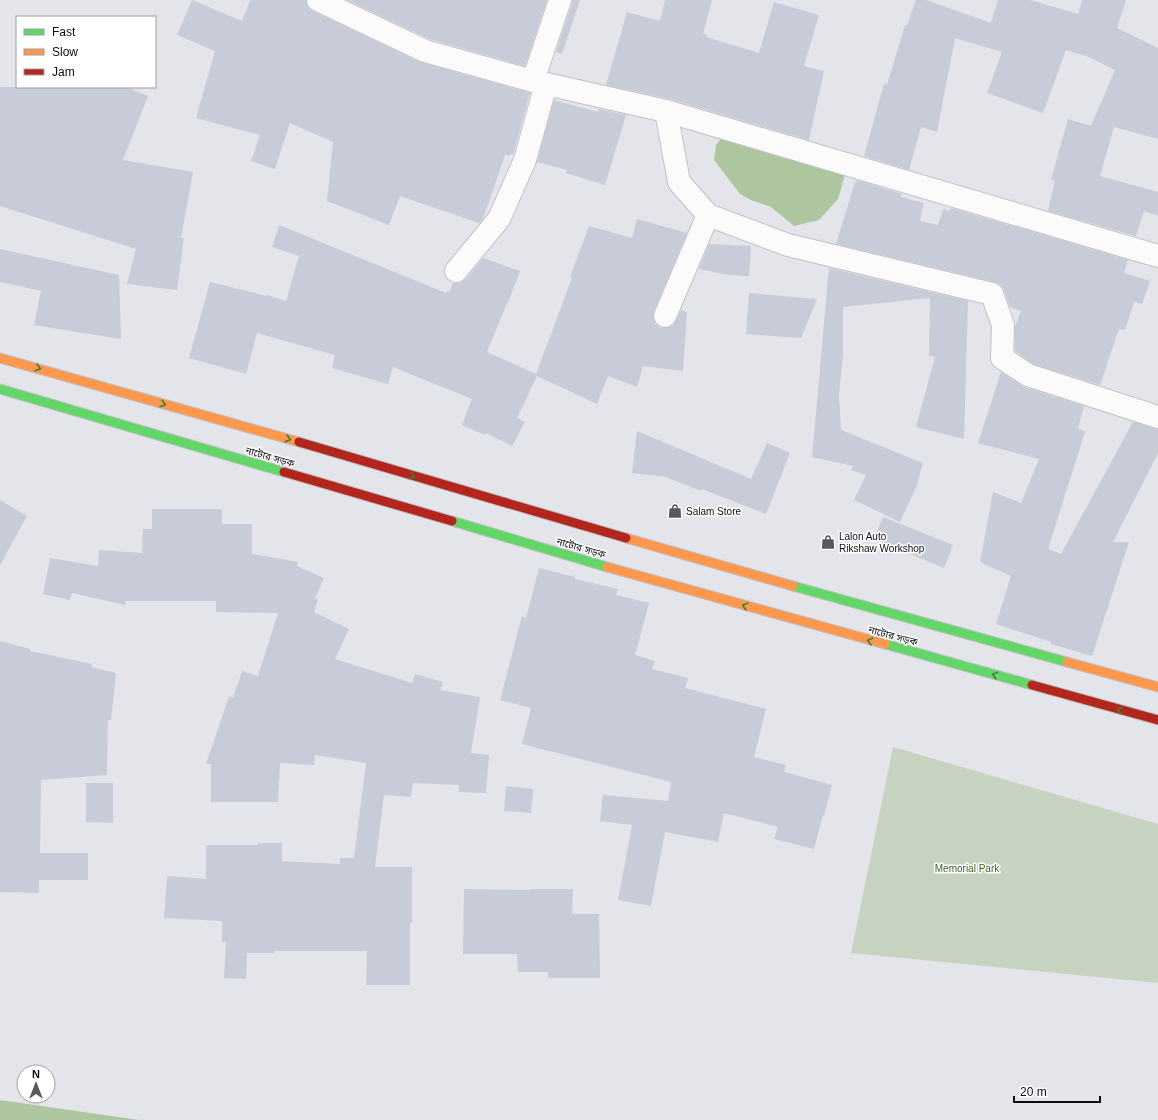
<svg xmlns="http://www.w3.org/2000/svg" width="1158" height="1120" font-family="Helvetica,'Noto Sans Bengali',sans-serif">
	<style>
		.green { fill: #c6d3c0 }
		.water { fill: #adc6a0 }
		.building { fill: #c8cbd8 }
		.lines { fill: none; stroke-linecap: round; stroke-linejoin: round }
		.street-casing { stroke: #c0c1c5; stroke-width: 24 }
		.fast-casing { stroke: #c0c0c3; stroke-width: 11 }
		.slow-casing { stroke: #c0c0c3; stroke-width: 11 }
		.jam-casing { stroke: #c0c0c3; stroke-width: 11 }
		.street { stroke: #fbfbfc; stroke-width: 22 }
		.fast { stroke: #63d668; stroke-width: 9 }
		.slow { stroke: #ff974d; stroke-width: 9 }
		.jam { stroke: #b3261e; stroke-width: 9 }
		.oneway { stroke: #3c7c40 }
		.labels { text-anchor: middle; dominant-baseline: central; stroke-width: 3; stroke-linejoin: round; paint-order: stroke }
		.street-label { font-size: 10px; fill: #0d0d10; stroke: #fff }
		.poi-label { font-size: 10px; fill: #0d0d10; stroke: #fff; text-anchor: start }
		.park-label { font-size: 10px; fill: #3b6518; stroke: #fff }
	</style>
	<rect width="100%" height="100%" fill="#e4e5ea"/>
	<path class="green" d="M 893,747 L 1158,824 L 1158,983 L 851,953 Z"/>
	<path class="water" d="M 722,137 L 846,171 L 838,199 L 819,220 L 794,226 L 771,207 L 751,200 L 740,194 L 714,160 L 716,145 Z
		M 0,1100 L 139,1120 L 140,1120 L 0,1120 Z"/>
	<path class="building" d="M 192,0 L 242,21 L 250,0 L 306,0 L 308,7 L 313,11 L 420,62 L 530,93 L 513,155 L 510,154 L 509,156 L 505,155 L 483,219 L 479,223 L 400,196 L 389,225 L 327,201 L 333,142 L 290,123 L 275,169 L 251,161 L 260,135 L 196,118 L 215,51 L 177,35 Z
		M 347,0 L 547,0 L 525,66 L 429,39 Z
		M 572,0 L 580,0 L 562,54 L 556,52 L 572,4 Z
		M 665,0 L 712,0 L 703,34 L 707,35 L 706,37 L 759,53 L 774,2 L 819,15 L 804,66 L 824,71 L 809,140 L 670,99 L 606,85 L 627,12 L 660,21 Z
		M 916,0 L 926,0 L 991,23 L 998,0 L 1030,0 L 1078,14 L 1082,0 L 1126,0 L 1117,28 L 1158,48 L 1158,139 L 1114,127 L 1100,176 L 1158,192 L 1158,216 L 1144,211 L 1136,236 L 1048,211 L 1055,181 L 1051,180 L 1068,119 L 1091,126 L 1115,70 L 1089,57 L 1066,50 L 1043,113 L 987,93 L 1002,52 L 955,38 L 937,132 L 921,127 L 909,170 L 864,156 L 884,84 L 887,85 L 905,25 L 907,25 Z
		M 0,87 L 126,87 L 148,96 L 123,160 L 193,172 L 181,238 L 184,238 L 177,290 L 127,284 L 136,249 L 0,206 Z
		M 554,100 L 598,112 L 599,109 L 626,115 L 605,185 L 566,173 L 567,170 L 537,162 Z
		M 857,180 L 902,194 L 901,197 L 924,203 L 920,221 L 938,225 L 943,209 L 950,211 L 951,208 L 1128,260 L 1124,273 L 1150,281 L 1142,304 L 1134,302 L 1125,330 L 1119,329 L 1100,385 L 1033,364 L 1015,351 L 1015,327 L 1021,311 L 1010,307 L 1004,290 L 1000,284 L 995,282 L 836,244 L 855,182 L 856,183 Z
		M 637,219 L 687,233 L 654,311 L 653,317 L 655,324 L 660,328 L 667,328 L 673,326 L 676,321 L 681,310 L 687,312 L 683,371 L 643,366 L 637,387 L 608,376 L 597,404 L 537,376 L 517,418 L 525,422 L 512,446 L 486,433 L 485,435 L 462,425 L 472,399 L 393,367 L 388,384 L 332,368 L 335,355 L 257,333 L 246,374 L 189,358 L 210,282 L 267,296 L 267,295 L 286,301 L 299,256 L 272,247 L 279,225 L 446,293 L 447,291 L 449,292 L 453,283 L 460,283 L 466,279 L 483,258 L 520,271 L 508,303 L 507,303 L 487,352 L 536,374 L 572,278 L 570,277 L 589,226 L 632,238 Z
		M 709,244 L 751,246 L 749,276 L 729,275 L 699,269 Z
		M 0,249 L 119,275 L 121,339 L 34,325 L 41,291 L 0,282 Z
		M 829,268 L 968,301 L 964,439 L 916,427 L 935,357 L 929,356 L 930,298 L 843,307 L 843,354 L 839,394 L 841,430 L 923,463 L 917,485 L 900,522 L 854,500 L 866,475 L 851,470 L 853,466 L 812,457 Z
		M 749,293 L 817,299 L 801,338 L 746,334 Z
		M 1001,372 L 1024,387 L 1084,406 L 1078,428 L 1085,432 L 1048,549 L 1061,554 L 1133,422 L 1158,429 L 1158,453 L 1113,542 L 1129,542 L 1092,656 L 1051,644 L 1051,642 L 996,624 L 1011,576 L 980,562 L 993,492 L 1021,503 L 1039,459 L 978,443 Z
		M 637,431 L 751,479 L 767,443 L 790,453 L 766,514 L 702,489 L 701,491 L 666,477 L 632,473 Z
		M 0,500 L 27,516 L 0,565 Z
		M 152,509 L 222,509 L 222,524 L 252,524 L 252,554 L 298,562 L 297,566 L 324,578 L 315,598 L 318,599 L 314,612 L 349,629 L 335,659 L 412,683 L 415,674 L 443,682 L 440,690 L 480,697 L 471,753 L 489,755 L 486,793 L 459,792 L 459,785 L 413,783 L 411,797 L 384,795 L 375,867 L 412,867 L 412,923 L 410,923 L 410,985 L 366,985 L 367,951 L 275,951 L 275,953 L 247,953 L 246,979 L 224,978 L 226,942 L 222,942 L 222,921 L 164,918 L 167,876 L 206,879 L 206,845 L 258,845 L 258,843 L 282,843 L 282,861 L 340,864 L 340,858 L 354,858 L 366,763 L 315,755 L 314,765 L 280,763 L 278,802 L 211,802 L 211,764 L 206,764 L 229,696 L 233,698 L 242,671 L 258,676 L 278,613 L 216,612 L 216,601 L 126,601 L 125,605 L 72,593 L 70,600 L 43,594 L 50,558 L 98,566 L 99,550 L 142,553 L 143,529 L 152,529 Z
		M 883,517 L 953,545 L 944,568 L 874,539 Z
		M 539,568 L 575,577 L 575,579 L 618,589 L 616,595 L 649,603 L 635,655 L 655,661 L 652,669 L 688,678 L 685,688 L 766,709 L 754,757 L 786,765 L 784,772 L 832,785 L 824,816 L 823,815 L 814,849 L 774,839 L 778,827 L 724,813 L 718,842 L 665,832 L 651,906 L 618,900 L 632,825 L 600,821 L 603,795 L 668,801 L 671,782 L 522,744 L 531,708 L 500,700 L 522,616 L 526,618 Z
		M 0,641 L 30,649 L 30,651 L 92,664 L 91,667 L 116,673 L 111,720 L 108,720 L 107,775 L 41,780 L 40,853 L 88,853 L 88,880 L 39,880 L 39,893 L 0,892 Z
		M 86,783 L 113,783 L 113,823 L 86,822 Z
		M 506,786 L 533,789 L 531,813 L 504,811 Z
		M 464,889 L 530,890 L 530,889 L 573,889 L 572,914 L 599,914 L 600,978 L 548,978 L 548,972 L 518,972 L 517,954 L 463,954 Z"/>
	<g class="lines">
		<defs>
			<path id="street" d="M 318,0 L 425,51 L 533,81 L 666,111 L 1158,256
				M 533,81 L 560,0
				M 666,111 L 679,182 L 708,215 L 788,245 L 992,294 L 1003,325 L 1002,358 L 1028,375 L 1158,417
				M 456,271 L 499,219 L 525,160 L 546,84
				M 665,316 L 708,215"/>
			<path id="fast" d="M 0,389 L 284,472
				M 452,521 L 607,567
				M 793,586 L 1067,662
				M 885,644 L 1032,685"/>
			<path id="slow" d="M 0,358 L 299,442
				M 626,538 L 793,586
				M 607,567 L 885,644
				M 1067,662 L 1158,687"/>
			<path id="jam" d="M 299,442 L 626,538
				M 284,472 L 452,521
				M 1032,685 L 1158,720"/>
		</defs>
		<use href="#street" class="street-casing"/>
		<use href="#fast" class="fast-casing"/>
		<use href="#slow" class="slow-casing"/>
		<use href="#jam" class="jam-casing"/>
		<use href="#street" class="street"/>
		<use href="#fast" class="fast"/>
		<use href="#slow" class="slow"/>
		<use href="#jam" class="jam"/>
	</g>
	<defs><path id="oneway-chevron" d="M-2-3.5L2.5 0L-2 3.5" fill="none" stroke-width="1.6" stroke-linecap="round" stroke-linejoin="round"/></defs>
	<g class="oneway">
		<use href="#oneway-chevron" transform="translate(38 368) rotate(16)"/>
		<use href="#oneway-chevron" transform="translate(163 404) rotate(16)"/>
		<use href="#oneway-chevron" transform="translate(288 439) rotate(16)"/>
		<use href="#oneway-chevron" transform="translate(412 476) rotate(16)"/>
		<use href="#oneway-chevron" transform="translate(745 606) rotate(-165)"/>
		<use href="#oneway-chevron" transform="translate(870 641) rotate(-165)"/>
		<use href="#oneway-chevron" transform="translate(995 675) rotate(-165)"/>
		<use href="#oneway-chevron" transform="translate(1120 710) rotate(-165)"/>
	</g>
	<defs>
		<symbol id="shop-bare" viewBox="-9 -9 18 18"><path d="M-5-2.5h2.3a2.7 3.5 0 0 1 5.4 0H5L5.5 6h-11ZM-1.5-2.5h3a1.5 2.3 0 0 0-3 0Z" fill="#58595c" stroke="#fff" stroke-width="2.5" paint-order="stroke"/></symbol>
	</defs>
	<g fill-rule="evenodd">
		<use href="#shop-bare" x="665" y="501" width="20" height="20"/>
		<use href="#shop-bare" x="818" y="532" width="20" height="20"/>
	</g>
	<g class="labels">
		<g class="street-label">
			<text transform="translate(270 457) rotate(16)">নাটোর সড়ক</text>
			<text transform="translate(581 548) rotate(16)">নাটোর সড়ক</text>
			<text transform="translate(893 636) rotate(15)">নাটোর সড়ক</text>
		</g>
		<g class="poi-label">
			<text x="686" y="511">Salam Store</text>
			<text x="839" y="536">Lalon Auto<tspan x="839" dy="12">Rikshaw Workshop</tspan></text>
		</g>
		<g class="park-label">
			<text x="967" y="868">Memorial Park</text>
		</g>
	</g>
	<rect x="16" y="16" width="140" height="72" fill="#ffffff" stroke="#9e9e9f"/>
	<rect x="24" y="29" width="20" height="6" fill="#63d668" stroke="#9e9e9f"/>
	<text x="52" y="36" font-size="12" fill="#0d0d10">Fast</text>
	<rect x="24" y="49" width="20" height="6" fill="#ff974d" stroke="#9e9e9f"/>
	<text x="52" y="56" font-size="12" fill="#0d0d10">Slow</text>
	<rect x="24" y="69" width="20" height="6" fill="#b3261e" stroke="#9e9e9f"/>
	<text x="52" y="76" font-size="12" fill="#0d0d10">Jam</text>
	<g transform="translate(36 1084)"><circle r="19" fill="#ffffff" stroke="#9e9e9f"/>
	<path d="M0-3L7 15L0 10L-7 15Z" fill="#58595c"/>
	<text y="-6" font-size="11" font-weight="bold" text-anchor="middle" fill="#0d0d10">N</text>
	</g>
	<path d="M1014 1096v6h86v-6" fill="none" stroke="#0d0d10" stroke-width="2"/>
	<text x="1020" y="1096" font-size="12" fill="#0d0d10" stroke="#ffffff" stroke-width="3" paint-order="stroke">20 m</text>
</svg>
